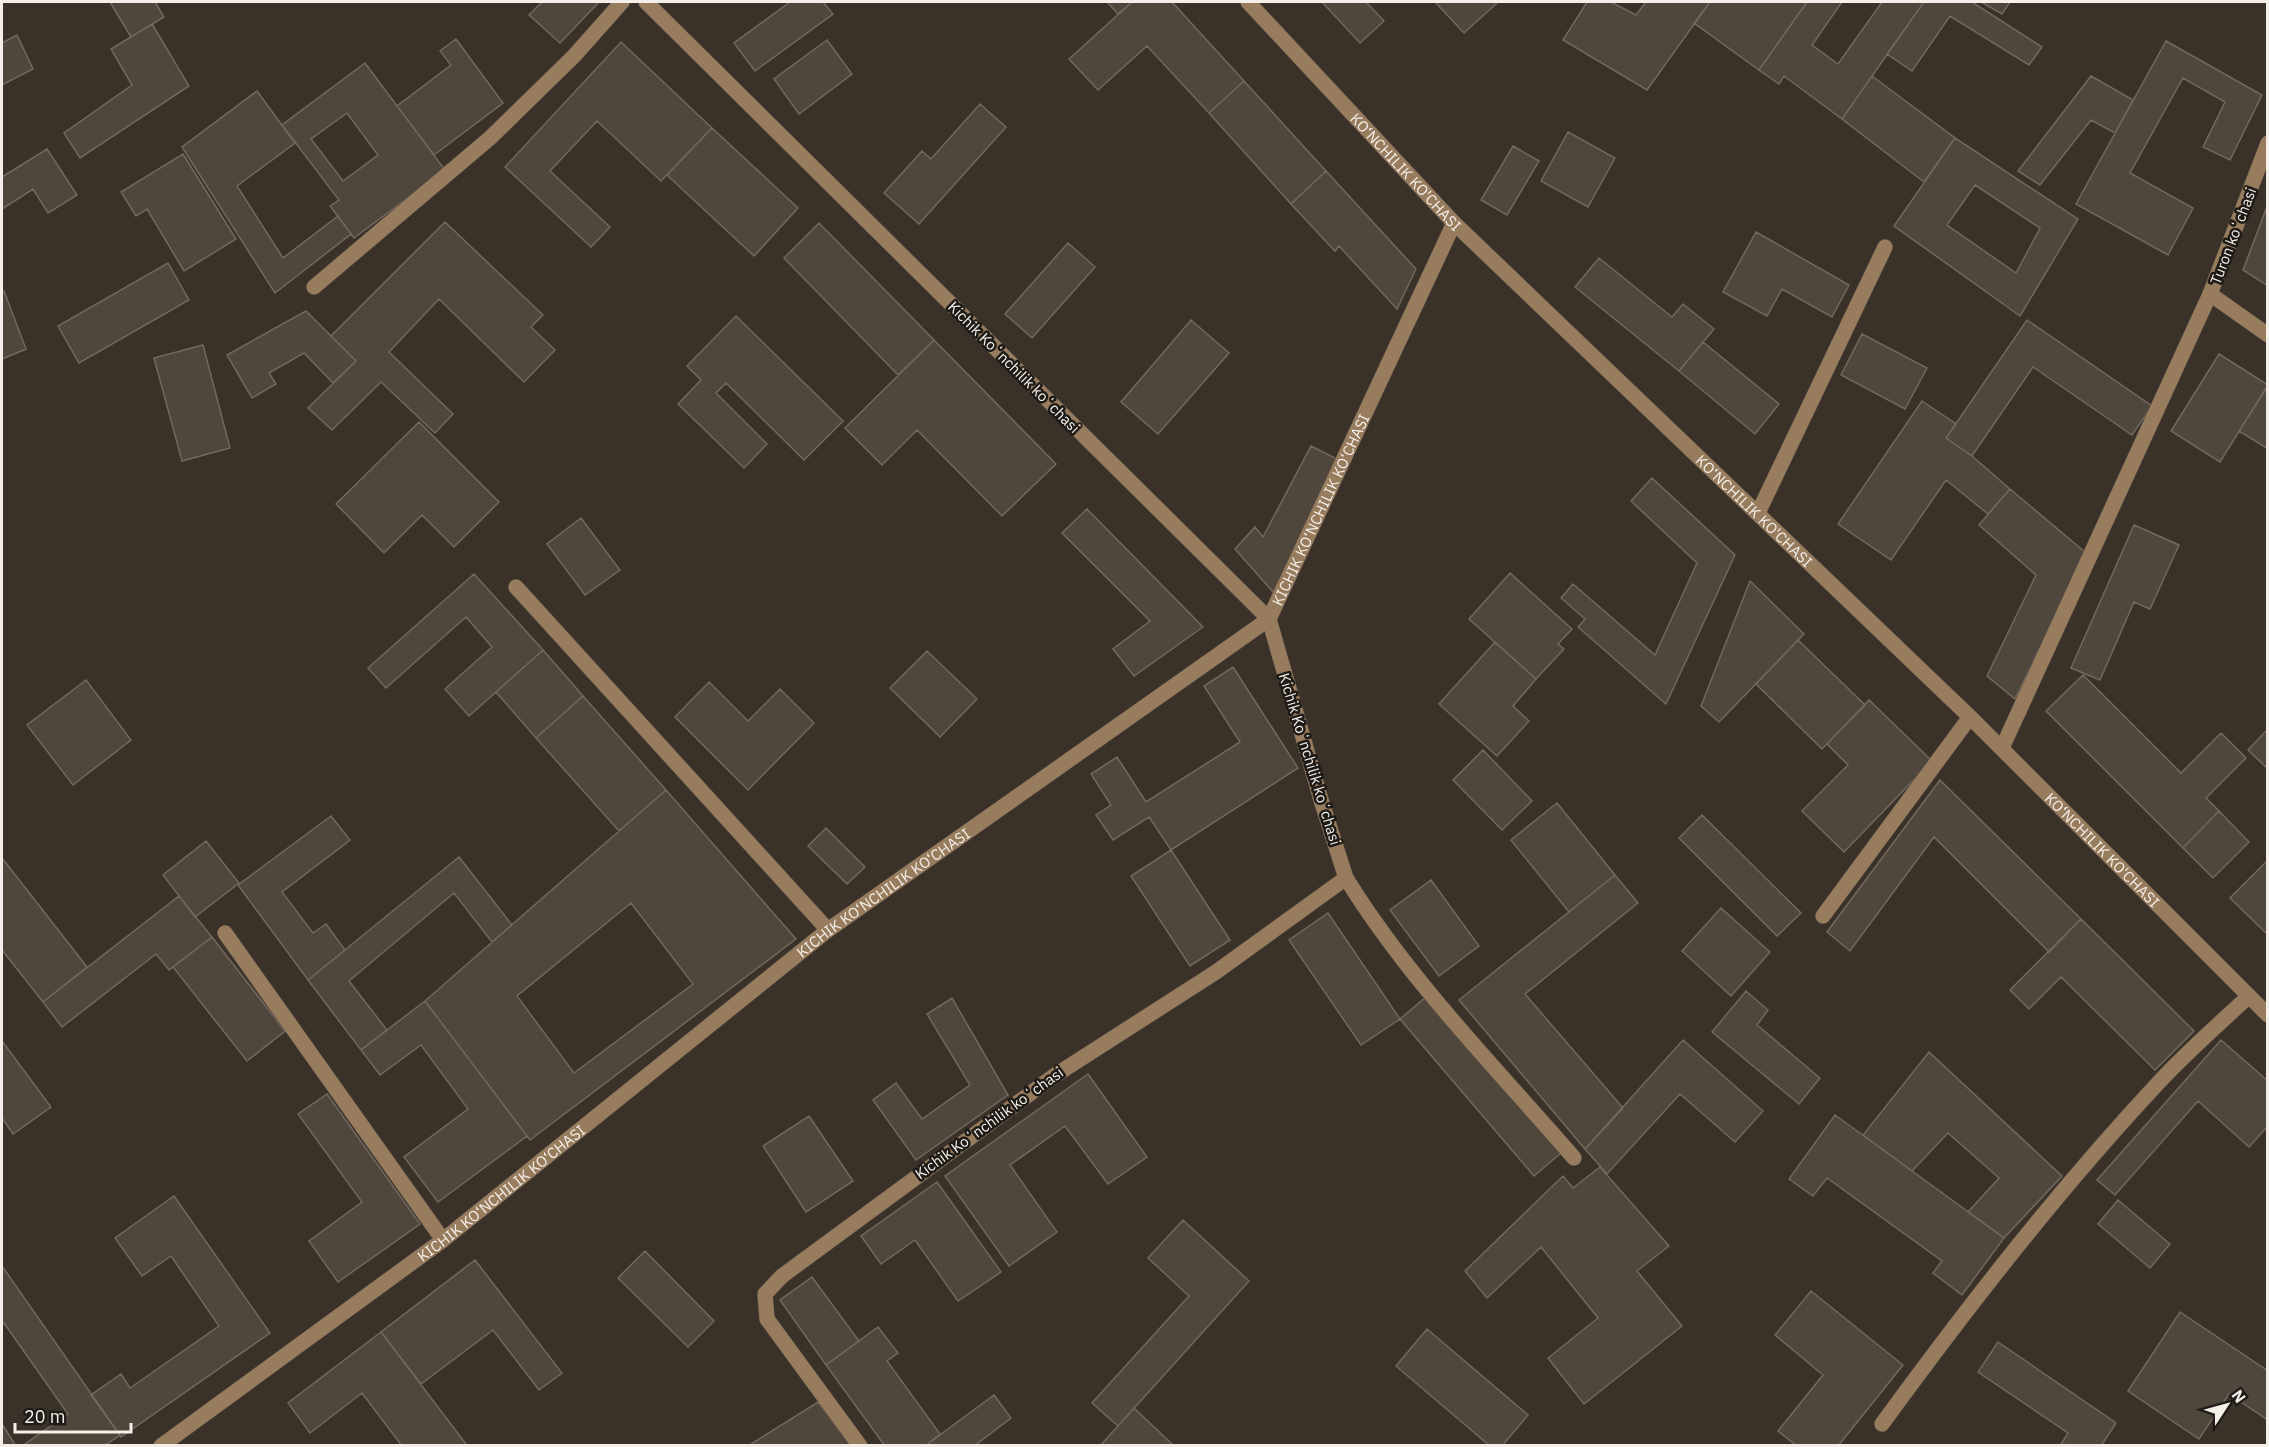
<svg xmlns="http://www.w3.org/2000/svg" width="2269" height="1447" font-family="'IBM Plex Sans',sans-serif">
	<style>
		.building { fill: #4f463c; stroke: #72685f; stroke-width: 1.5; fill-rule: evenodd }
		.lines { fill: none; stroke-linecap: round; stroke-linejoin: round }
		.minor-casing { stroke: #584f47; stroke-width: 16 }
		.minor { stroke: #987c5e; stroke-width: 15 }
		.labels { text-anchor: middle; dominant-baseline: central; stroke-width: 5; stroke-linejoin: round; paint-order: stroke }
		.street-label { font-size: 15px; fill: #f5efea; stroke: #1e1a16 }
	</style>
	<rect width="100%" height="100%" fill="#3a3128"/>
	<path class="building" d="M 110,2 L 155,2 L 164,17 L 131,37 Z
		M 542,2 L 599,2 L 560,43 L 529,15 Z
		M 790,2 L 823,2 L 833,14 L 755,71 L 734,43 Z
		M 1107,2 L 1132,2 L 1118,14 Z
		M 1132,2 L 1172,2 L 1244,81 L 1209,113 L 1147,46 L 1098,90 L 1069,59 Z
		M 1322,2 L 1366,2 L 1384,21 L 1360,43 Z
		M 1435,2 L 1498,2 L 1464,33 Z
		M 1587,2 L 1611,2 L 1636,15 L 1646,2 L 1710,2 L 1647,90 L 1563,40 Z
		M 1710,2 L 1807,2 L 1759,70 L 1694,23 Z
		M 1807,2 L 1842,2 L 1812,45 L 1838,64 L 1882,2 L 1924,2 L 1842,119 L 1784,76 L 1779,84 L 1759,70 Z
		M 1924,2 L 1972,2 L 2042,47 L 2029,65 L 1950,16 L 1912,71 L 1887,54 Z
		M 1981,2 L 2010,2 L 2002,14 Z
		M 152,24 L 189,86 L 80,158 L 64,133 L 132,85 L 111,49 Z
		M 17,35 L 33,69 L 2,85 L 2,43 Z
		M 456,39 L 503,103 L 434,155 L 397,106 L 451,65 L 440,51 Z
		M 827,40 L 852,74 L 799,114 L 774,79 Z
		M 2166,41 L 2262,95 L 2230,160 L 2203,147 L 2225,102 L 2183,78 L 2130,173 L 2193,208 L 2168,255 L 2076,204 Z
		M 621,42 L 712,128 L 661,181 L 597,121 L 550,171 L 610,227 L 591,247 L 505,167 Z
		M 365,63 L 445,170 L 354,238 L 330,206 L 339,200 L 282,125 ZM 347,113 L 378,155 L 343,181 L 311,139 Z
		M 1872,76 L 1955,138 L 1924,182 L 1842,119 Z
		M 2091,76 L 2133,100 L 2115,133 L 2091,120 L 2040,185 L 2018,171 Z
		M 1244,81 L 1326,171 L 1291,204 L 1209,113 Z
		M 257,91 L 295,143 L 237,186 L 283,258 L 338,216 L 351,234 L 275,293 L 182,147 Z
		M 980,104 L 1006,127 L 919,224 L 884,193 L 922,151 L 931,159 Z
		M 712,128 L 798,208 L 754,256 L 667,175 Z
		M 1568,132 L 1615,158 L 1588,207 L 1541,181 Z
		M 1955,138 L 2078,219 L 2020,316 L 1894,226 ZM 1975,185 L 2040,228 L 2016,273 L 1947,225 Z
		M 1513,146 L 1539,161 L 1507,215 L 1481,200 Z
		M 47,149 L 77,195 L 48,213 L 33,189 L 2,209 L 2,177 Z
		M 183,154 L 236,239 L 184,271 L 147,209 L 136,216 L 121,192 Z
		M 1326,171 L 1416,269 L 1397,309 L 1339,246 L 1335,251 L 1291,204 Z
		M 2268,204 L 2268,286 L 2243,270 Z
		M 445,222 L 543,315 L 531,327 L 555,350 L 524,382 L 439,299 L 389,352 L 453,414 L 435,433 L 381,382 L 332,430 L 308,408 L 356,361 L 331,336 Z
		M 819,223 L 934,340 L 898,375 L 784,258 Z
		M 1756,232 L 1849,285 L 1832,317 L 1782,289 L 1767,316 L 1723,292 Z
		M 1068,243 L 1095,267 L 1032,338 L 1005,314 Z
		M 1599,258 L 1672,317 L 1683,304 L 1714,329 L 1679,371 L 1575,287 Z
		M 168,263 L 189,300 L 79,363 L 58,326 Z
		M 4,291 L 26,349 L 2,359 L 2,292 Z
		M 306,311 L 356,361 L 333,383 L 304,353 L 269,373 L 276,384 L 252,398 L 227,355 Z
		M 736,316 L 843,421 L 804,460 L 726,383 L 716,393 L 767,444 L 744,468 L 678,404 L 701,380 L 687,366 Z
		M 1191,320 L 1229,353 L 1158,434 L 1121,402 Z
		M 2027,320 L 2152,406 L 2132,435 L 2033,367 L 1972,456 L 1946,438 Z
		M 1862,334 L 1927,368 L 1905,409 L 1841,375 Z
		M 934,340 L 1056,464 L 1002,516 L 917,430 L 882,465 L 845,428 Z
		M 1703,342 L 1779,404 L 1755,434 L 1679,371 Z
		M 203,345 L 230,448 L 182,461 L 154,358 Z
		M 2219,354 L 2268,385 L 2220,462 L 2171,431 Z
		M 2268,386 L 2268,449 L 2239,431 Z
		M 1922,401 L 1956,424 L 1946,438 L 1972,456 L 2010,489 L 1988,514 L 1946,480 L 1891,560 L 1838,524 Z
		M 419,422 L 499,502 L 454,547 L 422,515 L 384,553 L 336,504 Z
		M 1311,446 L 1341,461 L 1273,592 L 1235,549 L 1255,527 L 1263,537 Z
		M 1652,478 L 1735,555 L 1666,704 L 1578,627 L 1585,619 L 1561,598 L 1573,584 L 1655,655 L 1697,563 L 1631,501 Z
		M 2010,489 L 2086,553 L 2015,699 L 1987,676 L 2036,575 L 1979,525 Z
		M 1087,509 L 1203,627 L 1134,676 L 1113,649 L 1150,621 L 1062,533 Z
		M 581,518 L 620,570 L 585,595 L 547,544 Z
		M 2134,525 L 2179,545 L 2150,609 L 2134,602 L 2100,680 L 2071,668 Z
		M 1510,573 L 1572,629 L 1558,644 L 1564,649 L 1536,679 L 1469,619 Z
		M 474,574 L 543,650 L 469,716 L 445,689 L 492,647 L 466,617 L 386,688 L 368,668 Z
		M 1750,581 L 1804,634 L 1719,722 L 1701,706 Z
		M 1798,640 L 1865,705 L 1822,749 L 1756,684 Z
		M 1495,642 L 1536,679 L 1513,706 L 1529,721 L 1497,756 L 1439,704 Z
		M 543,650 L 583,696 L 536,738 L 496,692 Z
		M 927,651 L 977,699 L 940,737 L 890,688 Z
		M 1233,667 L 1298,768 L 1171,850 L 1149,817 L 1113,840 L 1096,815 L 1111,805 L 1091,774 L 1117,757 L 1146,802 L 1240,742 L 1204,686 Z
		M 2083,675 L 2181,773 L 2221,733 L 2246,758 L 2206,798 L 2219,811 L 2183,848 L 2046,711 Z
		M 86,680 L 131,740 L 73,785 L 27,725 Z
		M 709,682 L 748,721 L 780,689 L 814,723 L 748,790 L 675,717 Z
		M 583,696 L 666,790 L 619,831 L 536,738 Z
		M 1869,700 L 1932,761 L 1844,852 L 1802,811 L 1848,765 L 1827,744 Z
		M 2268,729 L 2268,769 L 2248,750 Z
		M 1483,750 L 1532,801 L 1502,830 L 1453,780 Z
		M 1940,780 L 2081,919 L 2049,952 L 1934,837 L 1850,951 L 1827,932 Z
		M 666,790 L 796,939 L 530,1140 L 425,1001 ZM 631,903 L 693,984 L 574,1073 L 517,996 Z
		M 1557,803 L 1615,875 L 1569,912 L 1511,840 Z
		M 2219,811 L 2249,842 L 2213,878 L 2183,848 Z
		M 1702,815 L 1801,913 L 1777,936 L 1679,838 Z
		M 331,816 L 350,840 L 282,892 L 313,933 L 326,924 L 345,950 L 308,980 L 238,885 Z
		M 826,828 L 865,867 L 847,884 L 808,846 Z
		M 206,841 L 239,883 L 195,917 L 163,875 Z
		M 1171,850 L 1230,940 L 1190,966 L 1131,876 Z
		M 459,857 L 512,925 L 492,942 L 454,893 L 349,981 L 387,1030 L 361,1050 L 308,980 Z
		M 2,858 L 87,967 L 43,1002 L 2,950 Z
		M 2268,860 L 2268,935 L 2230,898 Z
		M 1615,875 L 1638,903 L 1525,994 L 1623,1108 L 1585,1149 L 1459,1000 Z
		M 1431,880 L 1479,946 L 1439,976 L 1390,910 Z
		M 179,896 L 212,937 L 169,970 L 156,954 L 62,1027 L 43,1002 Z
		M 1721,908 L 1770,952 L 1731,996 L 1682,951 Z
		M 1328,913 L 1400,1019 L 1361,1045 L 1289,940 Z
		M 2081,919 L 2194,1031 L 2155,1070 L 2061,977 L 2029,1009 L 2010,990 Z
		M 212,937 L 285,1031 L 247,1061 L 173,967 Z
		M 1746,991 L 1768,1010 L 1757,1025 L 1820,1078 L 1799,1104 L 1712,1032 Z
		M 1427,996 L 1561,1153 L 1534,1176 L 1400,1019 Z
		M 952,998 L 1008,1095 L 916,1160 L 873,1100 L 896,1083 L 922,1119 L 970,1085 L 927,1014 Z
		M 425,1001 L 527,1136 L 438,1202 L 404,1157 L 468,1109 L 421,1045 L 380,1075 L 361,1050 Z
		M 1683,1040 L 1763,1111 L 1735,1142 L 1680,1094 L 1607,1174 L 1585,1149 Z
		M 2221,1040 L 2268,1081 L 2268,1126 L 2249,1147 L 2198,1101 L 2115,1195 L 2097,1180 Z
		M 2,1041 L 51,1107 L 13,1134 L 2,1118 Z
		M 1929,1052 L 2062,1176 L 2004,1238 L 1968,1212 L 1999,1178 L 1948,1133 L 1912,1171 L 1863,1135 Z
		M 1088,1074 L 1147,1157 L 1108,1184 L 1065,1126 L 1010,1165 L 1057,1232 L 1009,1266 L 945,1176 Z
		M 327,1094 L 420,1224 L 338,1282 L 309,1241 L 362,1202 L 298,1114 Z
		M 1835,1115 L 2004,1238 L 1962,1295 L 1933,1273 L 1942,1261 L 1827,1178 L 1813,1196 L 1789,1179 Z
		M 809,1116 L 853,1181 L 806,1212 L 763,1146 Z
		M 1600,1167 L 1669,1246 L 1637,1271 L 1682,1326 L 1584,1404 L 1548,1358 L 1598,1318 L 1541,1247 L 1487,1298 L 1465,1271 L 1563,1176 L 1573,1188 Z
		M 937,1182 L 1001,1272 L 958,1301 L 915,1240 L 881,1264 L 861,1236 Z
		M 174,1196 L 270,1333 L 121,1437 L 91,1395 L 121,1374 L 130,1388 L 219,1326 L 171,1256 L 142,1276 L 115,1238 Z
		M 2118,1200 L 2170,1244 L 2150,1268 L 2098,1224 Z
		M 1183,1220 L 1249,1281 L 1118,1426 L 1092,1403 L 1189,1296 L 1148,1258 Z
		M 645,1251 L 714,1321 L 688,1347 L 618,1278 Z
		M 475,1260 L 562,1373 L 539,1390 L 493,1330 L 421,1384 L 381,1332 Z
		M 2,1266 L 120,1435 L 104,1446 L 22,1446 L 68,1414 L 4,1323 L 2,1325 Z
		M 812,1277 L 859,1341 L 826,1365 L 780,1300 Z
		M 1811,1291 L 1903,1365 L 1838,1446 L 1797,1446 L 1778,1431 L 1823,1375 L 1775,1335 Z
		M 2180,1312 L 2268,1371 L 2268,1420 L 2229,1394 L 2199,1439 L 2128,1391 Z
		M 878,1327 L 898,1353 L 887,1361 L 940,1434 L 925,1446 L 885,1446 L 826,1365 Z
		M 1427,1329 L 1528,1415 L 1502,1446 L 1490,1446 L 1396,1366 Z
		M 381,1332 L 466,1444 L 465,1446 L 402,1446 L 362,1393 L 310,1433 L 288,1403 Z
		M 1998,1342 L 2116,1423 L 2101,1446 L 2060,1446 L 2068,1433 L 1978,1372 Z
		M 994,1395 L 1011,1418 L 974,1446 L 925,1446 Z
		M 818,1402 L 851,1446 L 748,1446 Z
		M 1134,1408 L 1174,1446 L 1100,1446 Z
		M 2,1424 L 16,1446 L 2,1446 Z"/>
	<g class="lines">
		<defs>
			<g id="minor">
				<path d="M 646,2 L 1269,619 L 1321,800 L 1346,878 L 1216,972 L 1054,1076 L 782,1276 L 765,1294 L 767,1319 L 860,1446"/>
				<path id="s1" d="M 1248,2 L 1454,223 L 1970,717 L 2268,1015"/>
				<path d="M 314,287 L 490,138 L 574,56 L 622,2"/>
				<path d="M 2210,294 L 2268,335"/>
				<path d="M 1758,513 L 1885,247"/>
				<path d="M 516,587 L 828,930"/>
				<path d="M 2002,748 L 2210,294 L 2268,143"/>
				<path d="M 1346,878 C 1408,979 1497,1069 1574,1158"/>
				<path d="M 1823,916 L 1970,717"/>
				<path d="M 225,933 L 443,1240"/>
				<path d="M 1882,1424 C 1969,1305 2059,1189 2160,1081 C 2188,1051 2219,1024 2249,996"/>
				<path id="s2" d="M 161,1446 L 443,1240 L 828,930 L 1269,619 L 1454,223"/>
			</g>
		</defs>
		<use href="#minor" class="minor-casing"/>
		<use href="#minor" class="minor"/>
	</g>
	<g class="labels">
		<g class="street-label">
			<text stroke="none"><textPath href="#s1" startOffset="232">KO‘NCHILIK KO'CHASI</textPath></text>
			<text transform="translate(2233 236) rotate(-69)">Turon koʻchasi</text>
			<text transform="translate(1014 367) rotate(45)">Kichik Koʻnchilik koʻchasi</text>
			<text stroke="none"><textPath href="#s2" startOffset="1504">KICHIK KO‘NCHILIK KO‘CHASI</textPath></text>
			<text stroke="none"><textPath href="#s1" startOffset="718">KO‘NCHILIK KO'CHASI</textPath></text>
			<text transform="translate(1310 759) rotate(73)">Kichik Koʻnchilik koʻchasi</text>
			<text stroke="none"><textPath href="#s1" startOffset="1204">KO‘NCHILIK KO'CHASI</textPath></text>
			<text stroke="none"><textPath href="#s2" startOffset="910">KICHIK KO‘NCHILIK KO‘CHASI</textPath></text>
			<text transform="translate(989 1123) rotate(-36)">Kichik Koʻnchilik koʻchasi</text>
			<text stroke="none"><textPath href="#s2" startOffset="424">KICHIK KO‘NCHILIK KO‘CHASI</textPath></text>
		</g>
	</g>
	<rect width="2269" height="1447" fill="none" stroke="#f5efea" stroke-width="6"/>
	<g transform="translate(2227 1405) rotate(54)" stroke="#1e1a16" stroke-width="4.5" paint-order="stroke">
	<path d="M0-4.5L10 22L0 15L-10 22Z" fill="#f5efea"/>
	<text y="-9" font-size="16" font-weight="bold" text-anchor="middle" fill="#f5efea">N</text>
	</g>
	<path d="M15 1423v9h116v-9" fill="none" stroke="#f5efea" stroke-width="3"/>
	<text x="24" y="1423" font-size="18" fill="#f5efea" stroke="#1e1a16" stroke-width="4.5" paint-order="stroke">20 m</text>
</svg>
